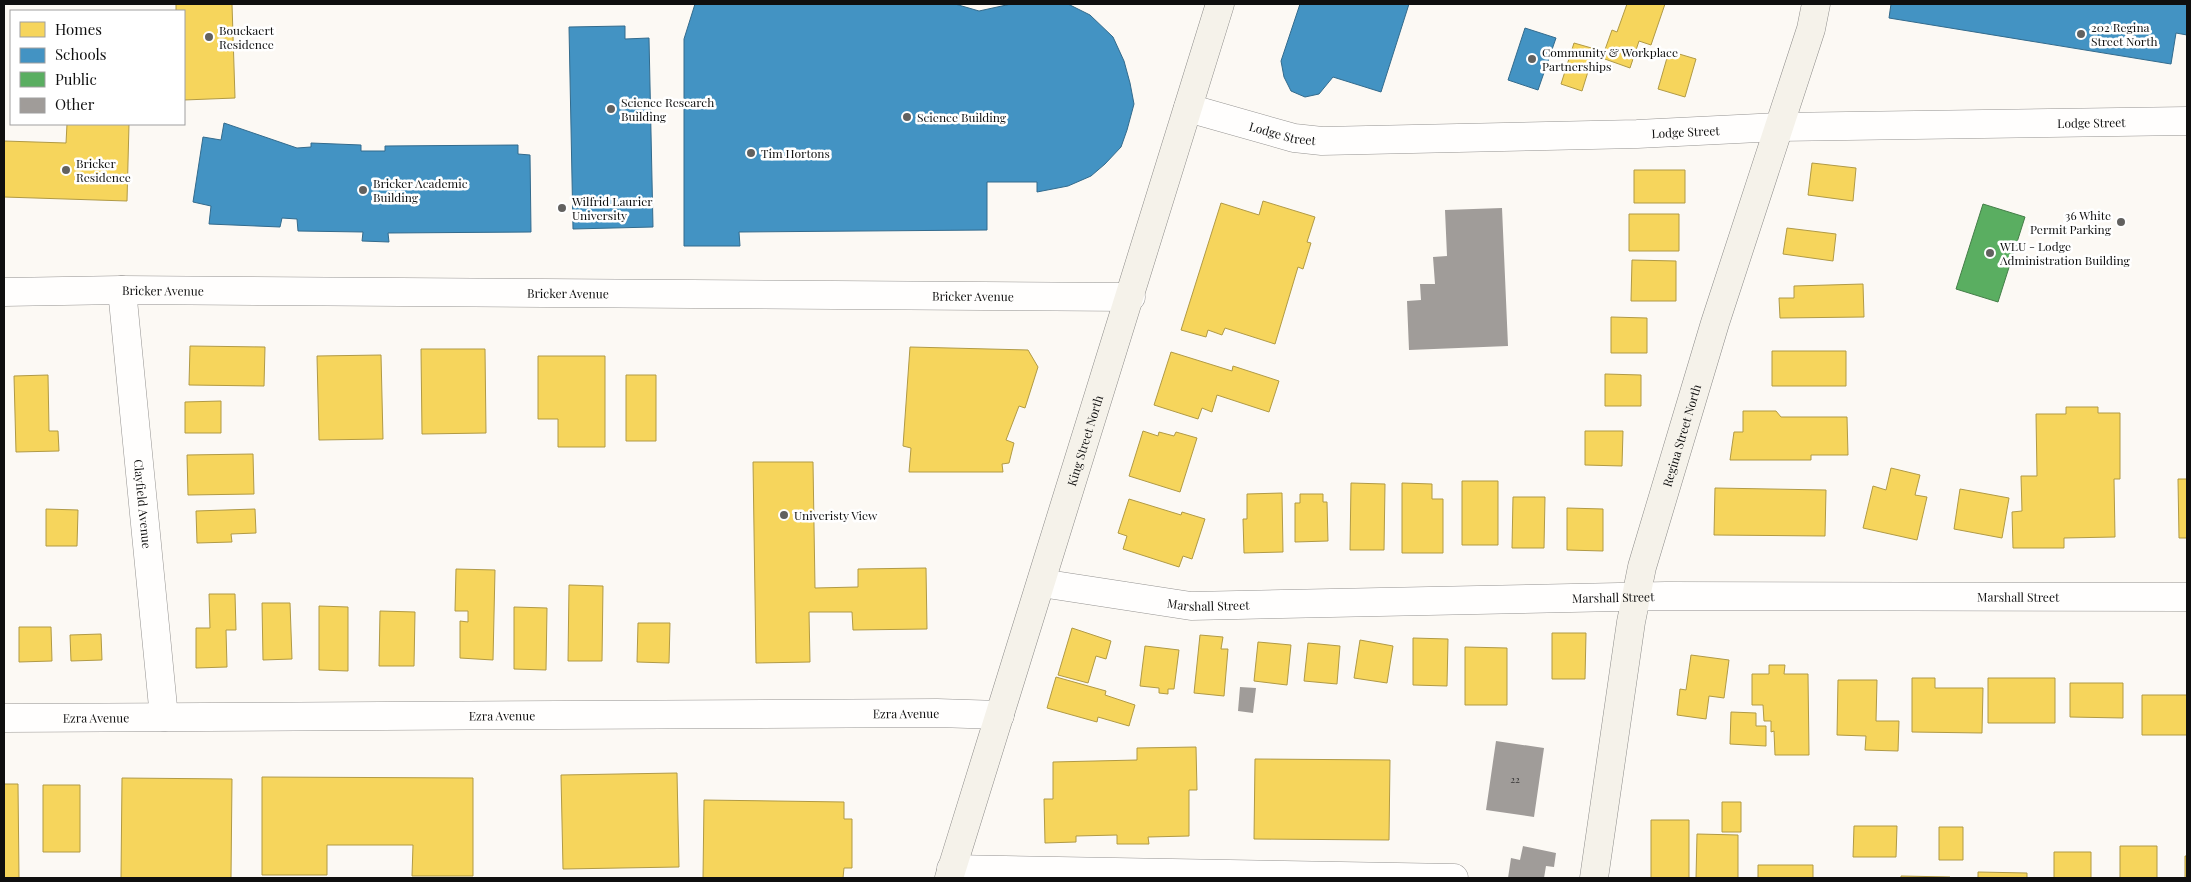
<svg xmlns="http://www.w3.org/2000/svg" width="2191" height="882" font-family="'Playfair Display',serif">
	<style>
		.homes { fill: #f6d55c; stroke: #b19a45 }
		.schools { fill: #4393c3; stroke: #336b8d }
		.public { fill: #5aae61; stroke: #447e48 }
		.building { fill: #a09c99 }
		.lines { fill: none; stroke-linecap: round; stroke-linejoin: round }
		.street-casing { stroke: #969492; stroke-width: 29 }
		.secondary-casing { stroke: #8c8b89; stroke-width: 29 }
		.street { stroke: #fffefd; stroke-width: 28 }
		.secondary { stroke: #f5f2ea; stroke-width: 28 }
		.poi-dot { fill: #62615f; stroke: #fff; stroke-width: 2 }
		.labels { text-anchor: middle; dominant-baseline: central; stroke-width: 5; stroke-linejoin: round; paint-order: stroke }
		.number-label { font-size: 10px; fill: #333232 }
		.poi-label { font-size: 12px; fill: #0f0f0f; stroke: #fff; text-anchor: start }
		.street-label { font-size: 12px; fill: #0f0f0f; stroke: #fff }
	</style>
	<rect width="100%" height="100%" fill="#fcf9f4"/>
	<path class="homes" d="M 176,4 L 232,4 L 235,98 L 184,100 L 184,11 L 176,11 Z
		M 1627,4 L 1665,4 L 1651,45 L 1639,41 L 1630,68 L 1602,58 L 1612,30 L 1617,32 Z
		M 1574,43 L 1595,49 L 1582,91 L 1561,84 Z
		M 1669,51 L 1696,59 L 1685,97 L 1658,89 Z
		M 67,124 L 129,124 L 127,201 L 4,197 L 4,141 L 66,143 Z
		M 1812,163 L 1856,168 L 1853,201 L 1808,195 Z
		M 1634,170 L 1685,170 L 1685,203 L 1634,203 Z
		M 1263,201 L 1315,217 L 1307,242 L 1311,243 L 1303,269 L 1298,267 L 1275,344 L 1225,328 L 1222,335 L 1208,330 L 1206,337 L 1181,330 L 1221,203 L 1259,215 Z
		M 1629,214 L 1679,214 L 1679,251 L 1629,251 Z
		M 1787,228 L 1836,234 L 1833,261 L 1783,254 Z
		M 1632,260 L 1676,261 L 1676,301 L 1631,301 Z
		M 1863,284 L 1864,317 L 1780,318 L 1779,298 L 1794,298 L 1794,286 Z
		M 1611,317 L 1647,318 L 1647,353 L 1611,353 Z
		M 190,346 L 265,347 L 264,386 L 189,385 Z
		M 910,347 L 1028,350 L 1038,367 L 1025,408 L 1019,406 L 1006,440 L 1014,443 L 1009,463 L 1002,464 L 1003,472 L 909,472 L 911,448 L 903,446 Z
		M 421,349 L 485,349 L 486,433 L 422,434 Z
		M 1772,351 L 1846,351 L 1846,386 L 1772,386 Z
		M 1171,352 L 1232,371 L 1233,366 L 1279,381 L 1269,412 L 1217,395 L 1212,412 L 1202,408 L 1198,419 L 1154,405 Z
		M 381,355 L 383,439 L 319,440 L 317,356 Z
		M 538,356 L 605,356 L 605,447 L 558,447 L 558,419 L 538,419 Z
		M 1605,374 L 1641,375 L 1641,406 L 1605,406 Z
		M 48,375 L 49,431 L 58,431 L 59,451 L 16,452 L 14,376 Z
		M 626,375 L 656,375 L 656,441 L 626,441 Z
		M 221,401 L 221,433 L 185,433 L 185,402 Z
		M 2066,407 L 2098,407 L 2098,413 L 2120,413 L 2120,479 L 2114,479 L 2115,537 L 2064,538 L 2064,548 L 2013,548 L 2012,512 L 2022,511 L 2021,476 L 2037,476 L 2036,414 L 2066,414 Z
		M 1743,411 L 1776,411 L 1781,417 L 1847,417 L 1848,455 L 1811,455 L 1811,460 L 1730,460 L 1734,432 L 1743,432 Z
		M 1143,431 L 1158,436 L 1159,432 L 1174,436 L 1176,432 L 1197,438 L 1180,492 L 1129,476 Z
		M 1585,431 L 1623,431 L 1622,466 L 1585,465 Z
		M 253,454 L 254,494 L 188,495 L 187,455 Z
		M 753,462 L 813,462 L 815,588 L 858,587 L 858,569 L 926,568 L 927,629 L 853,630 L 852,612 L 809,612 L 810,662 L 756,663 Z
		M 1891,468 L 1920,475 L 1915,495 L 1927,497 L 1917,540 L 1863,528 L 1873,486 L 1886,490 Z
		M 2178,479 L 2187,479 L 2187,538 L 2179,538 Z
		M 1462,481 L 1498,481 L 1498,545 L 1462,545 Z
		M 1351,483 L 1385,484 L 1384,550 L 1350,550 Z
		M 1402,483 L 1432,484 L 1432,499 L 1443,499 L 1443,553 L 1402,553 Z
		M 1715,488 L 1826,490 L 1825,536 L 1714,535 Z
		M 1960,489 L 2009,498 L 2002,538 L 1954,529 Z
		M 1282,493 L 1283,552 L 1244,553 L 1243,519 L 1247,519 L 1247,494 Z
		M 1300,494 L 1323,494 L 1323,502 L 1327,502 L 1328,541 L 1295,542 L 1295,503 L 1300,503 Z
		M 1513,497 L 1545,497 L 1544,548 L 1512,548 Z
		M 1129,499 L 1181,515 L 1182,512 L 1205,519 L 1192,559 L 1183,556 L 1179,567 L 1123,549 L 1127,536 L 1118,533 Z
		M 1567,508 L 1603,509 L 1603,551 L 1567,550 Z
		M 46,509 L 78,510 L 77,546 L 46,546 Z
		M 255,509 L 256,533 L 231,534 L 232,542 L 197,543 L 196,511 Z
		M 456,569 L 495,570 L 493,660 L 460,658 L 460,621 L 468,622 L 468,611 L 455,611 Z
		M 569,585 L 603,586 L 602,661 L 568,661 Z
		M 209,594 L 235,594 L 236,630 L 226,630 L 227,667 L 196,668 L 196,628 L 210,628 Z
		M 262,603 L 290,603 L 292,659 L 263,660 Z
		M 319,606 L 348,607 L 348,671 L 319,670 Z
		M 514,607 L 547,608 L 546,670 L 514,669 Z
		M 380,611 L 415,612 L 414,666 L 379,666 Z
		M 638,623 L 670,623 L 669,663 L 637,662 Z
		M 19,627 L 51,627 L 52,661 L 19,662 Z
		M 1072,628 L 1111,641 L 1106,659 L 1096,656 L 1088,683 L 1058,675 Z
		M 1552,633 L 1586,633 L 1585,679 L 1552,679 Z
		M 101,634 L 102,660 L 71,661 L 70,635 Z
		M 1200,635 L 1223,637 L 1221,649 L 1228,649 L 1224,696 L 1194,693 Z
		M 1413,638 L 1448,639 L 1447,686 L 1413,685 Z
		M 1360,640 L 1393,646 L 1387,683 L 1354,678 Z
		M 1258,642 L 1291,645 L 1287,685 L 1254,681 Z
		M 1308,643 L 1340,646 L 1337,684 L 1304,681 Z
		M 1145,646 L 1179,650 L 1174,689 L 1168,689 L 1168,694 L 1159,693 L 1159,688 L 1140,686 Z
		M 1465,647 L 1507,648 L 1507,705 L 1465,705 Z
		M 1691,655 L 1729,660 L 1724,698 L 1709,696 L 1706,719 L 1677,715 L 1680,689 L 1686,690 Z
		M 1769,665 L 1785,665 L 1784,674 L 1808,674 L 1809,755 L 1775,755 L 1774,731 L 1771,732 L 1771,721 L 1764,721 L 1763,705 L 1752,705 L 1752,674 L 1769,674 Z
		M 1056,677 L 1106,691 L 1105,695 L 1135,705 L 1129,726 L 1098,717 L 1097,722 L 1047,708 Z
		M 1912,678 L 1935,678 L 1935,688 L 1983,688 L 1982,733 L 1912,732 Z
		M 1988,678 L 2055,678 L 2055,723 L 1988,723 Z
		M 1838,680 L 1877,680 L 1876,721 L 1899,721 L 1898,751 L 1865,750 L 1866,736 L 1837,735 Z
		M 2070,683 L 2123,683 L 2123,718 L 2070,717 Z
		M 2142,695 L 2187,695 L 2187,735 L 2142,735 Z
		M 1731,712 L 1756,713 L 1756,726 L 1766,726 L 1766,746 L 1730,744 Z
		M 1196,747 L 1197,790 L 1189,790 L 1189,836 L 1148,837 L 1149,844 L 1117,844 L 1117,835 L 1076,836 L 1076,842 L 1045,843 L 1044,799 L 1053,799 L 1053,762 L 1137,760 L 1137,748 Z
		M 1255,759 L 1390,760 L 1389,840 L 1254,839 Z
		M 677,773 L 679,867 L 563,869 L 561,775 Z
		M 262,777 L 473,778 L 473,876 L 412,876 L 413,845 L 327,845 L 327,875 L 262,875 Z
		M 122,778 L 232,779 L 231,878 L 121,878 Z
		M 4,784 L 18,784 L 19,878 L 4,878 Z
		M 43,785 L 80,785 L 80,852 L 43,852 Z
		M 704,800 L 844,802 L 844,819 L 852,819 L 852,868 L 844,868 L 843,878 L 703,878 Z
		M 1722,802 L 1741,802 L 1741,832 L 1722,832 Z
		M 1651,820 L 1689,820 L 1689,878 L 1651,878 Z
		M 1854,826 L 1897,826 L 1896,857 L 1853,857 Z
		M 1939,827 L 1963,827 L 1963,860 L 1939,860 Z
		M 1697,834 L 1738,835 L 1738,878 L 1696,878 Z
		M 2120,846 L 2157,846 L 2157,878 L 2120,878 Z
		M 2054,852 L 2091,852 L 2091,878 L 2054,878 Z
		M 2185,856 L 2187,856 L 2187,878 L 2185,878 Z
		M 1758,865 L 1813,865 L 1813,878 L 1758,878 Z
		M 1978,872 L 2027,873 L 2027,878 L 1978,878 Z
		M 1901,876 L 1950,877 L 1950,878 L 1901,878 Z"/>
	<path class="schools" d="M 695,4 L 955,4 L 979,11 L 1011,4 L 1068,4 L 1090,15 L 1113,37 L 1124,61 L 1130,83 L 1134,104 L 1127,130 L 1121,147 L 1105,164 L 1091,176 L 1068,186 L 1037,192 L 1037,182 L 987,182 L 987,230 L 739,232 L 740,246 L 684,246 L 684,39 Z
		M 1300,4 L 1409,4 L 1381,92 L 1333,77 L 1319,94 L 1305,97 L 1291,91 L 1284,77 L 1281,61 Z
		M 1891,4 L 2187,4 L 2187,35 L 2176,33 L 2171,64 L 1889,18 Z
		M 625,26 L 625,39 L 649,38 L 653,227 L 573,229 L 569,27 Z
		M 1525,28 L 1556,38 L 1538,90 L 1508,80 Z
		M 224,123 L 297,148 L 311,147 L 311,143 L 361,145 L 361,151 L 385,151 L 385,146 L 518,145 L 518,154 L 530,155 L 531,232 L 388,233 L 389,242 L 362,241 L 363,232 L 298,231 L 297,219 L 282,218 L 280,227 L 209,224 L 211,206 L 193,202 L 203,137 L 221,140 Z"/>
	<path class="public" d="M 1983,204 L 2025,217 L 1998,302 L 1956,289 Z"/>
	<path class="building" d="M 1502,208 L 1508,346 L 1409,350 L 1407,301 L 1421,300 L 1420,284 L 1435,284 L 1433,257 L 1447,256 L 1445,210 Z
		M 1240,687 L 1256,688 L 1253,713 L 1238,711 Z
		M 1496,741 L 1544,748 L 1534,817 L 1486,810 Z
		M 1523,846 L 1556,853 L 1554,867 L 1546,866 L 1544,878 L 1508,878 L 1511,858 L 1520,860 Z"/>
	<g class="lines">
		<defs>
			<g id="street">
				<path id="s1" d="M 1188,108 L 1294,138 L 1322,141 L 1637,134 L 1779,127 L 2187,121"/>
				<path id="s2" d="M 122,290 L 164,717"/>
				<path id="s3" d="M 4,292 L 122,290 L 1131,297"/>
				<path id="s4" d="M 1041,583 L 1191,606 L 1666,596 L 2187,597"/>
				<path id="s5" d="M 4,718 L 937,713 L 1000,715"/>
				<path d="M 951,869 L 1454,878"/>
			</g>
			<g id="secondary">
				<path id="s6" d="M 949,878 L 1220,4"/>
				<path id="s7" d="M 1594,878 L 1631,622 L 1642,567 L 1715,323 L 1811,29 L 1816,4"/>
			</g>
		</defs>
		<use href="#street" class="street-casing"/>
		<use href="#secondary" class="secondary-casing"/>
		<use href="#street" class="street"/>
		<use href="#secondary" class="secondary"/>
	</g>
	<g class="poi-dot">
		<circle cx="2081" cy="34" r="5"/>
		<circle cx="209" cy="37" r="5"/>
		<circle cx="1532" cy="59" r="5"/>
		<circle cx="611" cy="109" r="5"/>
		<circle cx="907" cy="117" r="5"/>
		<circle cx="751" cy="153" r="5"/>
		<circle cx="66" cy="170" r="5"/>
		<circle cx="363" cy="190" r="5"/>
		<circle cx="562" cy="208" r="5"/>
		<circle cx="2121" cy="222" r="5"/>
		<circle cx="1990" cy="253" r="5"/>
		<circle cx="784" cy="515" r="5"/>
	</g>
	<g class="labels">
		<g class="number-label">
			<text x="1515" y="779">22</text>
		</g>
		<g class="poi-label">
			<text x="2091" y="27">202 Regina<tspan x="2091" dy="14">Street North</tspan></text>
			<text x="219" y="30">Bouckaert<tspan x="219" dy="14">Residence</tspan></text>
			<text x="1542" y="52">Community &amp; Workplace<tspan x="1542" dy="14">Partnerships</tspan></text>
			<text x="621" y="102">Science Research<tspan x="621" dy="14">Building</tspan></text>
			<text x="917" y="117">Science Building</text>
			<text x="761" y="153">Tim Hortons</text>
			<text x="76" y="163">Bricker<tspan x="76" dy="14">Residence</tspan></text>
			<text x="373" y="183">Bricker Academic<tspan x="373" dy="14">Building</tspan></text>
			<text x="572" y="201">Wilfrid Laurier<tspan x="572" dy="14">University</tspan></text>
			<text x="2111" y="215" text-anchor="end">36 White<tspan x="2111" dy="14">Permit Parking</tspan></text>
			<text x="2000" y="246">WLU - Lodge<tspan x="2000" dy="14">Administration Building</tspan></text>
			<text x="794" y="515">Univeristy View</text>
		</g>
		<g class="street-label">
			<text stroke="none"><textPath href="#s1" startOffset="908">Lodge Street</textPath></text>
			<text stroke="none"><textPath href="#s1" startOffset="98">Lodge Street</textPath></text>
			<text stroke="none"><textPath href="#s1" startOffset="502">Lodge Street</textPath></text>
			<text stroke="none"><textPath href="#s3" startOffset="159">Bricker Avenue</textPath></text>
			<text stroke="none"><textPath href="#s3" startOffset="564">Bricker Avenue</textPath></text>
			<text stroke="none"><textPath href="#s3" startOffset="969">Bricker Avenue</textPath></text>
			<text stroke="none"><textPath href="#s7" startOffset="452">Regina Street North</textPath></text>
			<text stroke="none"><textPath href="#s6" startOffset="458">King Street North</textPath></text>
			<text stroke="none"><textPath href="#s2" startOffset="215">Clayfield Avenue</textPath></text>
			<text stroke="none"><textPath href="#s4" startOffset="979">Marshall Street</textPath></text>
			<text stroke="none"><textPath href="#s4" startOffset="574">Marshall Street</textPath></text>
			<text stroke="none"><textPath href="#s4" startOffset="169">Marshall Street</textPath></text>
			<text stroke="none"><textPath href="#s5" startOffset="902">Ezra Avenue</textPath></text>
			<text stroke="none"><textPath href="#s5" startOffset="498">Ezra Avenue</textPath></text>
			<text stroke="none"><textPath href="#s5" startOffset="92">Ezra Avenue</textPath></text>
		</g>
	</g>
	<rect width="2191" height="882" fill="none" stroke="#0f0f0f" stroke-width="10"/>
	<rect x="10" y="10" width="175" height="115" fill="#ffffff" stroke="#9f9f9f"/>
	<rect x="20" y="22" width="25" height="15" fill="#f6d55c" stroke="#9f9f9f"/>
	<text x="55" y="35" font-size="15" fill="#0f0f0f">Homes</text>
	<rect x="20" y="48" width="25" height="15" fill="#4393c3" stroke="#9f9f9f"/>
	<text x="55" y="60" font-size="15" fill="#0f0f0f">Schools</text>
	<rect x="20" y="72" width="25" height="15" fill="#5aae61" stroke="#9f9f9f"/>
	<text x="55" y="85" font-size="15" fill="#0f0f0f">Public</text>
	<rect x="20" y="98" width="25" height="15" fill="#a09c99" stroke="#9f9f9f"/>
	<text x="55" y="110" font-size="15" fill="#0f0f0f">Other</text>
</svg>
